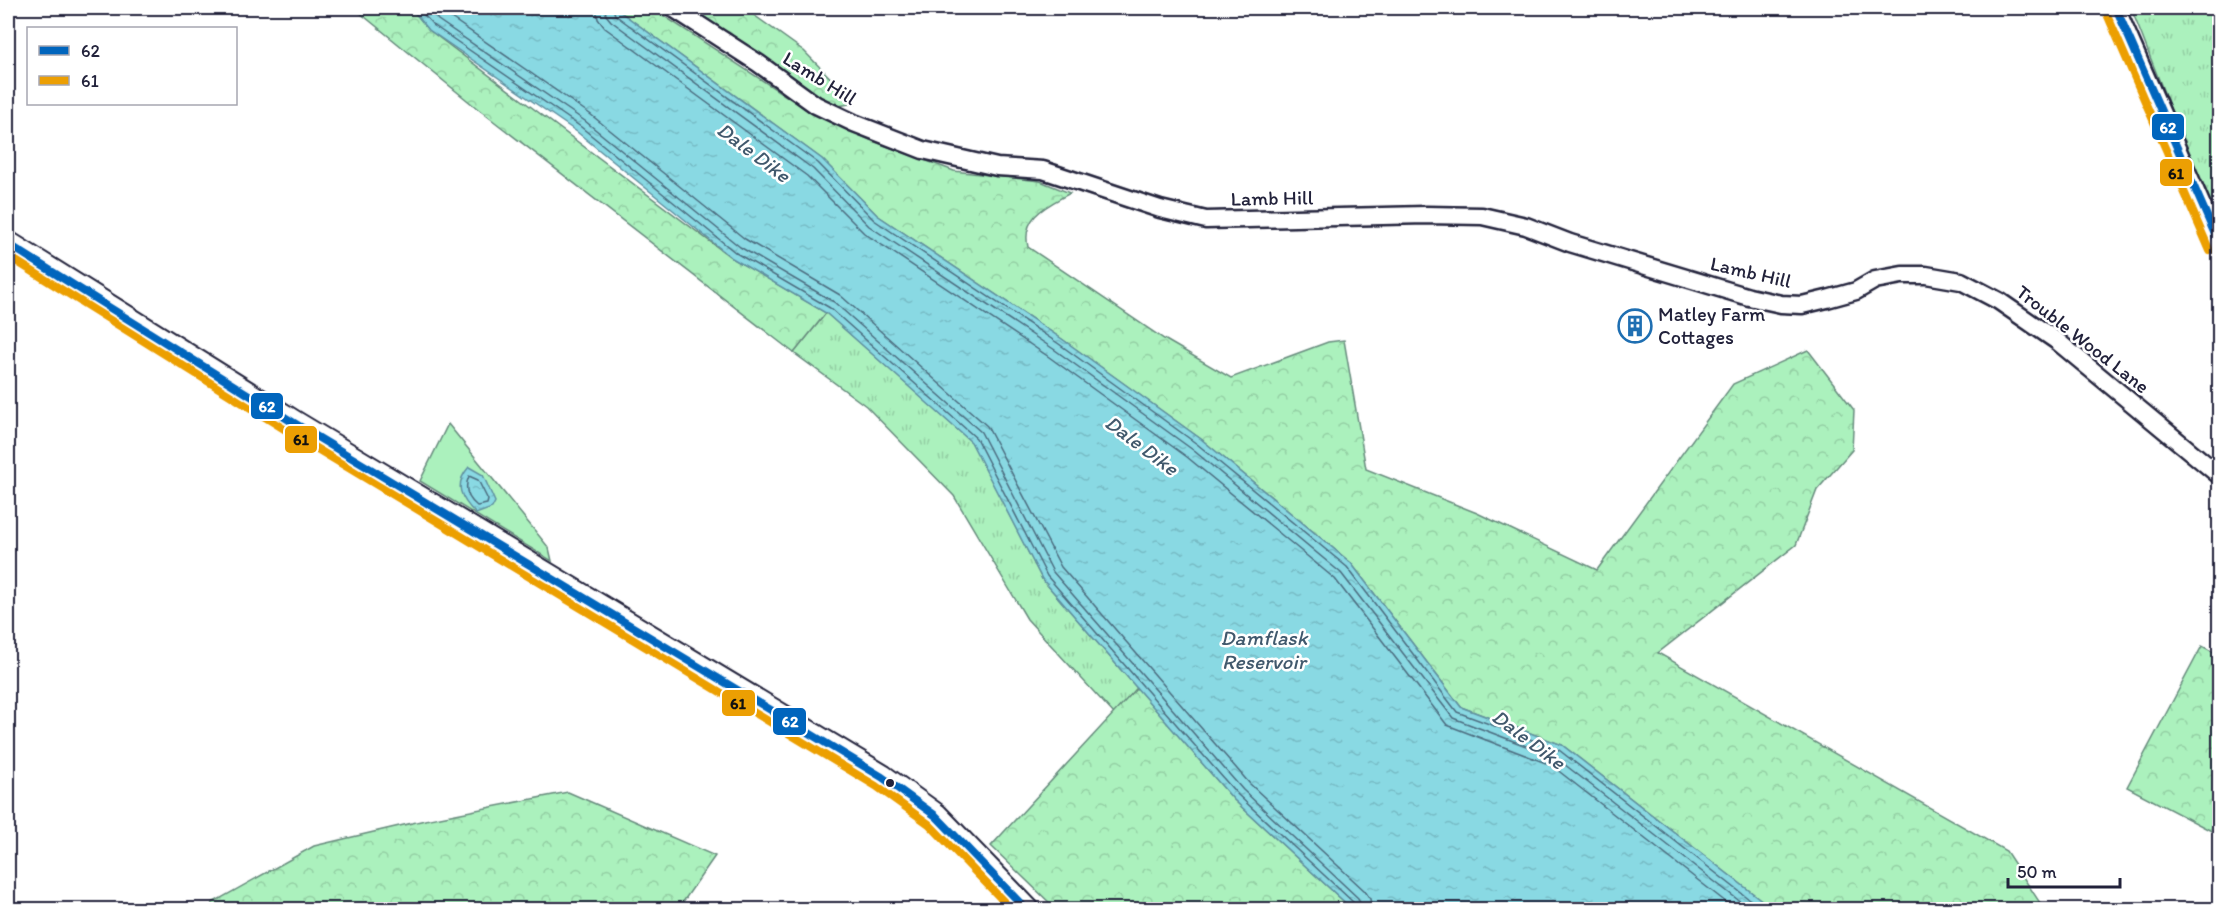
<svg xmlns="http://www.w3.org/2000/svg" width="2227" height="917" font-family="Itim,sans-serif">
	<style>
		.grass { fill: url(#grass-tufts); stroke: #668a7c; stroke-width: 1.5 }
		.forest { fill: url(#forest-crowns); stroke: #668a7c; stroke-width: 1.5 }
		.green { fill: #abf1bd; stroke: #668a7c; stroke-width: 1.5 }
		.water { fill: url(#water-ripples); stroke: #6090a0; stroke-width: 1.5 }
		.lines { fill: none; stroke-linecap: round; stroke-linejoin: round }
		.shore { stroke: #4b6b7e; stroke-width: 1.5 }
		.street-casing { stroke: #22223b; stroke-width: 21 }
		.secondary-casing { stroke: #22223b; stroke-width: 28 }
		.street { stroke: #fff; stroke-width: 16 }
		.secondary { stroke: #fff; stroke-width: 24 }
		.bus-1-casing { stroke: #fff; stroke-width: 12 }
		.bus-2-casing { stroke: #fff; stroke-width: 12 }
		.bus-1 { stroke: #0065bd; stroke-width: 8 }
		.bus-2 { stroke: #ec9f03; stroke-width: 8 }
		.bus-dot { fill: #22223b; stroke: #fff; stroke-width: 2 }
		.labels { text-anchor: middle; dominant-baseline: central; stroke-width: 5; stroke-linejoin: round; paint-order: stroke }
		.street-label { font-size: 20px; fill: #22223b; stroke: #fff }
		.poi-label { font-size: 20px; fill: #22223b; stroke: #fff; text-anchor: start }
		.water-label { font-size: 21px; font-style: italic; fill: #41596d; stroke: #fff }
		.line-badge { stroke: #fff; stroke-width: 2 }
		.badge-label { font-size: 16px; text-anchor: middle; font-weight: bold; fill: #fff }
		.pale-badge-label { font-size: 16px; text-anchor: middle; font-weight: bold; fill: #111 }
	</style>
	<defs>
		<pattern id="grass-tufts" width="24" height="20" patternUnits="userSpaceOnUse" patternTransform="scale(1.5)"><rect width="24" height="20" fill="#abf1bd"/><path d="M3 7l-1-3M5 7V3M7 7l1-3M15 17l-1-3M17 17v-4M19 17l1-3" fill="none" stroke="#93cea3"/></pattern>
		<pattern id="forest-crowns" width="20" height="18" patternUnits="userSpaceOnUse" patternTransform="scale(1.5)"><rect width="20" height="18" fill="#abf1bd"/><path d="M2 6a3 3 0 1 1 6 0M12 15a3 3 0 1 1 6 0" fill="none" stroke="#93cea3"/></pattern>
		<pattern id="water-ripples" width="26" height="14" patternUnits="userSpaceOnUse" patternTransform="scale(1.5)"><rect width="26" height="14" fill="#89d9e3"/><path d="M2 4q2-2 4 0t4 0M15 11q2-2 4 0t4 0" fill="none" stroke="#76bac4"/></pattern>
	</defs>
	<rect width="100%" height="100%" fill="#fff"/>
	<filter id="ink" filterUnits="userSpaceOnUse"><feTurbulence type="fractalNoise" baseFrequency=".0167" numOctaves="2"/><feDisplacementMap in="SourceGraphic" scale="12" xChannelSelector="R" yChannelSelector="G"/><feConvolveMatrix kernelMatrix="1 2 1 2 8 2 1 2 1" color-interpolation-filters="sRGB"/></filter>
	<g filter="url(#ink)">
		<path class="grass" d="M 2131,8 L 2219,8 L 2219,225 L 2185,156 L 2179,131 Z
			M 826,313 L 972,442 L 1042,579 L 1137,688 L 1114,714 L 1027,619 L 954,496 L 866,406 L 794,353 Z"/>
		<path class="forest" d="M 354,8 L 411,8 L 429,30 L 732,258 L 826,313 L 794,353 L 478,109 Z
			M 615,8 L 652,8 L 812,113 L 870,140 L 954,171 L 1040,181 L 1070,193 C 1047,206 1021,216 1028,247 L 1164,339 L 1231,378 L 1328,342 L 1344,340 L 1366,469 L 1477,513 L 1597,570 L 1733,384 L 1808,350 L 1854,410 L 1852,450 L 1817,490 L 1796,545 L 1658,653 L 2006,851 L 2044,909 L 1773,909 L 1562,745 L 1461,707 L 1351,563 L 1201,439 L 1062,339 L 877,215 L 822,159 Z
			M 687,8 L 744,8 L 804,51 L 855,103 L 833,107 Z
			M 2202,646 L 2219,655 L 2219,835 L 2127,787 Z
			M 1137,688 L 1234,800 L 1352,909 L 1056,909 L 991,846 Z
			M 568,792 L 715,856 L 678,909 L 214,910 L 212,903 L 314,846 L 425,820 Z"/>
		<path class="green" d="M 448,424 L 549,548 L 552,561 L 420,481 Z"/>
		<path class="water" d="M 411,8 L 615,8 L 822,159 L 877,215 L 1062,339 L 1201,439 L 1351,563 L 1461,707 L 1562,745 L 1773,909 L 1352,909 L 1234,800 L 1042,579 L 971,442 L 826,313 L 732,258 L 577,132 L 429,30 Z
			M 469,467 L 483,475 L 495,502 L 492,508 L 476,514 C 461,499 453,485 469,467 Z"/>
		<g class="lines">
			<path class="shore" d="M 418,8 L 433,25 L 581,127 L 736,253 L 830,308 L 976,438 L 1047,576 L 1238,795 L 1353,902 L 1355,910
				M 428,8 L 438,20 L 585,121 L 740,247 L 834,302 L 981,432 L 1053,572 L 1243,790 L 1358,898 L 1363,910
				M 440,8 L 444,13 L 590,114 L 745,239 L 840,295 L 987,426 L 1061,567 L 1250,784 L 1365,891 L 1370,899 L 1372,910
				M 596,8 L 598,19 L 605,28 L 807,176 L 864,233 L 1049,357 L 1187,457 L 1335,579 L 1447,725 L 1551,765 L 1736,910
				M 605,8 L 606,15 L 611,21 L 813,169 L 869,226 L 1055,350 L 1193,450 L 1341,573 L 1453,718 L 1555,757 L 1751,910
				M 613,8 L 615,15 L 818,163 L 874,220 L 1059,344 L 1197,444 L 1347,567 L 1457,712 L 1559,750 L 1763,910
				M 469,476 L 478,480 L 488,500 L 487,504 L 477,506 C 467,498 464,488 469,476 Z"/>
			<defs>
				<path id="street" d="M 673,8 L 758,63 L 816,105 L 854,123 L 923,150 L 997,167 L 1043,170 L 1160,209 L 1206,220 L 1426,215 L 1482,216 L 1526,226 L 1570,243 L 1749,297 L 1781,304 L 1802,305 L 1827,299 L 1856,291 L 1875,280 L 1902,275 L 1926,275 L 1961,281 L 1999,301 L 2057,341 L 2220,476
					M 2116,8 L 2220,247"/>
				<path id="secondary" d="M 8,244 L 294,423 L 882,777 L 936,816 L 1027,910"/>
			</defs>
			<use href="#street" class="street-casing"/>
			<use href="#secondary" class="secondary-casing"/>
			<use href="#street" class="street"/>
			<use href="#secondary" class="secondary"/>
			<defs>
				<path id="bus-1" d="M 2116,8 L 2220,246
					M 8,244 L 294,423 L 882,777 L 936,816 L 1027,910"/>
				<path id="bus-2" d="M 2106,12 L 2210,251
					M 8,256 L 289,432 L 876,786 L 929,824 L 1012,910"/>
			</defs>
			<use href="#bus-1" class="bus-1-casing"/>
			<use href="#bus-2" class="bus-2-casing"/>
			<use href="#bus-1" class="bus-1"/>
			<use href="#bus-2" class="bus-2"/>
		</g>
	</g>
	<defs>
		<symbol id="building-ring" viewBox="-11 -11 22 22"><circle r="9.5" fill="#fff" stroke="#1f6fb2" stroke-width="1.5"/><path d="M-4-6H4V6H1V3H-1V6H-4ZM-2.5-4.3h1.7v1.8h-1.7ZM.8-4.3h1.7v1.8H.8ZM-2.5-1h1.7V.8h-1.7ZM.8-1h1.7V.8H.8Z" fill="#1f6fb2"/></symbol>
	</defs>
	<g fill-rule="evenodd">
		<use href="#building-ring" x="1616" y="307" width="38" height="38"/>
	</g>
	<circle class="bus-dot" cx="890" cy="783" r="5"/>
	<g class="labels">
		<g class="street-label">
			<text transform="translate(820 78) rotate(32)">Lamb Hill</text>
			<text transform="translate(1272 198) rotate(-1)">Lamb Hill</text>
			<text transform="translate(1751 272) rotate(13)">Lamb Hill</text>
			<text transform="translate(2083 339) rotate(38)">Trouble Wood Lane</text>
		</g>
		<g class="poi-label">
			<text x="1658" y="314">Matley Farm<tspan x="1658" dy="23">Cottages</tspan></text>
		</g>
		<g class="water-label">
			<text transform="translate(754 152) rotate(37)">Dale Dike</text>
			<text transform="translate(1142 445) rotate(37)">Dale Dike</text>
			<text x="1264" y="637">Damflask<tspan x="1264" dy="24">Reservoir</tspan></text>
			<text transform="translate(1529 739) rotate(37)">Dale Dike</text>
		</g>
	</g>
	<g class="line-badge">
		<rect x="2151" y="113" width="34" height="28" rx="6" fill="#0065bd"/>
		<rect x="2159" y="158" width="34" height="29" rx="6" fill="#ec9f03"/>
		<rect x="250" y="392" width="34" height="28" rx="6" fill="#0065bd"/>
		<rect x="284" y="425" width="34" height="29" rx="6" fill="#ec9f03"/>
		<rect x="721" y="689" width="35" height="28" rx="6" fill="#ec9f03"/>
		<rect x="772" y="707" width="35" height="29" rx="6" fill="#0065bd"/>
	</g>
	<g class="badge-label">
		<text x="2168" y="133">62</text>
		<text x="267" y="412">62</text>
		<text x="790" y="727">62</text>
	</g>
	<g class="pale-badge-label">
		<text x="2176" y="179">61</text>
		<text x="301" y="445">61</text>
		<text x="738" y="709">61</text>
	</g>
	<rect width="2227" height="917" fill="none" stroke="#fff" stroke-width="30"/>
	<rect x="15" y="15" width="2197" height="887" fill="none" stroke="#22223b" stroke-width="2" filter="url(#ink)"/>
	<rect x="27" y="27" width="210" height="78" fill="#ffffff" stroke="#a7a7b1" stroke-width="1.5"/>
	<rect x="39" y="46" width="30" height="9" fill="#0065bd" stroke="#a7a7b1" stroke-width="1.5"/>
	<text x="81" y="57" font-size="18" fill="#22223b">62</text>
	<rect x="39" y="76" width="30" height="9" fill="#ec9f03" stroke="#a7a7b1" stroke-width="1.5"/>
	<text x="81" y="87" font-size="18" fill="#22223b">61</text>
	<path d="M2008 878v9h112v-9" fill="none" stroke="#22223b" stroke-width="3"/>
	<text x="2017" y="878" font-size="18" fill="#22223b" stroke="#ffffff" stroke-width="4.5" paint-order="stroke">50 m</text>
</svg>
